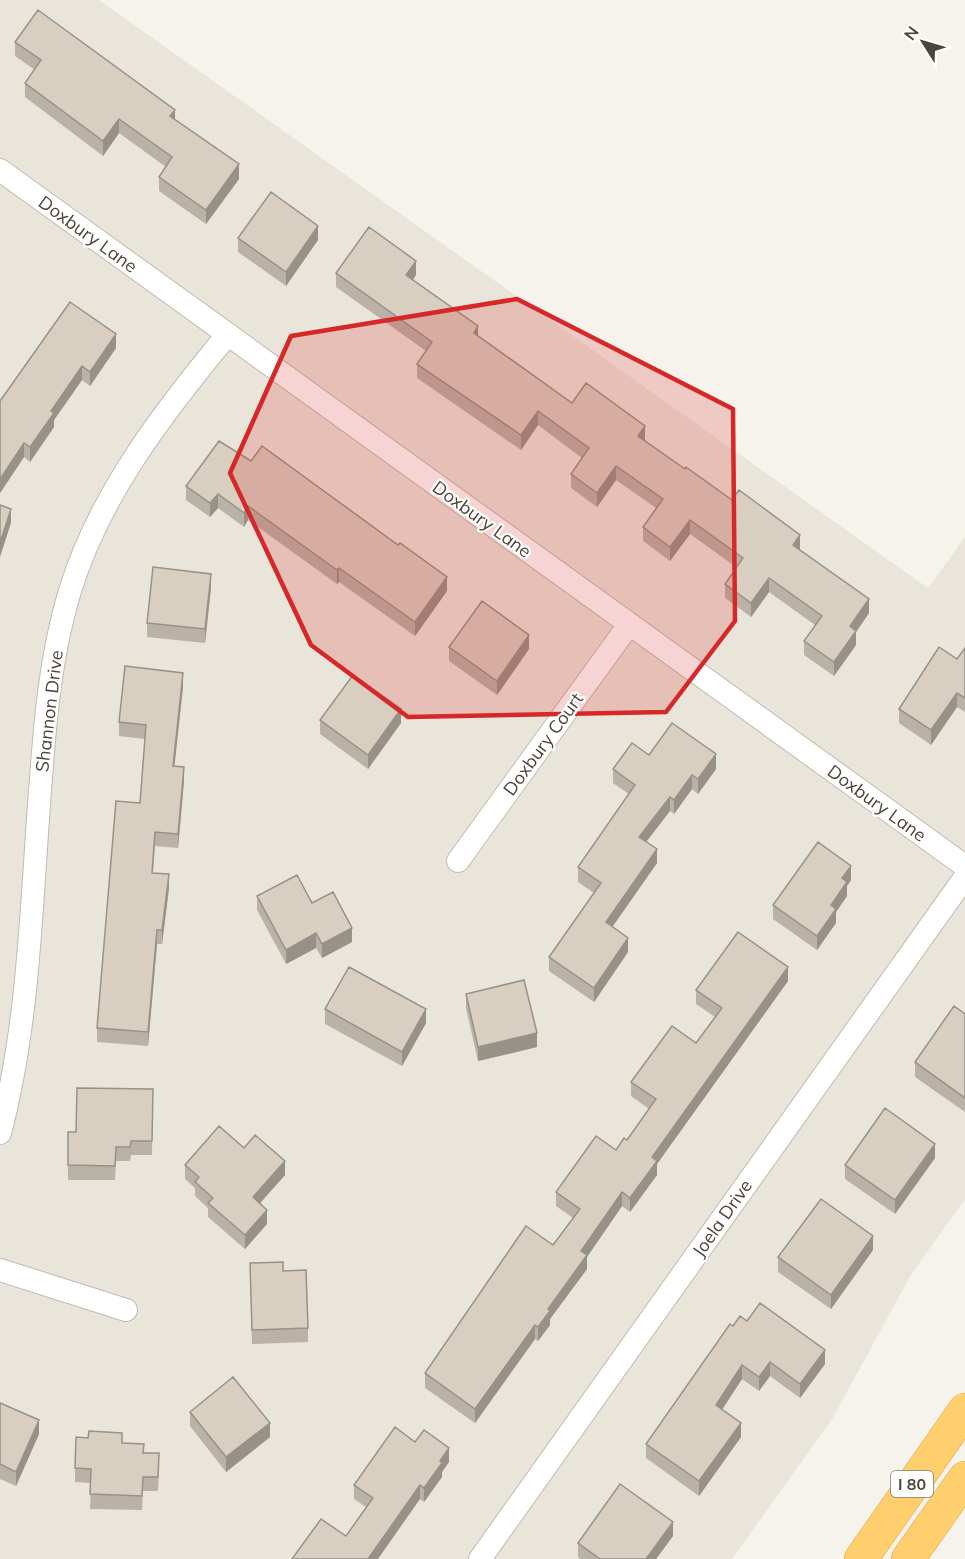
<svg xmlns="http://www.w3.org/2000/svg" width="965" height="1559" font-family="Mulish,sans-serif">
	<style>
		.residential { fill: #eae5da }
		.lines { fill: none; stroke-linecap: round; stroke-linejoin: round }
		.minor-casing { stroke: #c2bbae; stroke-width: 24 }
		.motorway-casing { stroke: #e0a43c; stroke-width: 34 }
		.minor { stroke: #fff; stroke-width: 22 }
		.motorway { stroke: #ffcf6e; stroke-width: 33 }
		.wall { fill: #bab2a6 }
		.shaded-wall { fill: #979187 }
		.building { fill: #d8cfc1; stroke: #979187; stroke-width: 1.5 }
		.marked { fill: #d62828; fill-opacity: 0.2; stroke: #d62828; stroke-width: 4.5; stroke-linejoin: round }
		.labels { text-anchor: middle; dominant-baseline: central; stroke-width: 4.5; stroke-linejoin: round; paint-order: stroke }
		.shield { fill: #fff; stroke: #817c74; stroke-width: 1.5 }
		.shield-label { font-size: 16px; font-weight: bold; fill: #4b4439 }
		.street-label { font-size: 18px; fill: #4b4439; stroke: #fff }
	</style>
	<rect width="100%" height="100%" fill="#f6f3ec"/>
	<path class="residential" d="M 0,0 L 99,0 L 928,588 L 965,537 L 965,1199 L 912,1273 L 832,1419 L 732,1559 L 0,1559 Z"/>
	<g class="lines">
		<defs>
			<path id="minor" d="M 0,170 L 965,866
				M 458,861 L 628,626
				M 0,1133 C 28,1027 31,914 39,805 C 44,733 49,660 70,591 C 99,495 165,410 228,334
				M 0,1270 L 126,1310
				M 480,1559 L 965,877"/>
			<path id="motorway" d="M 861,1559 L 965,1410
				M 908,1559 L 965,1478"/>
		</defs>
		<use href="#minor" class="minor-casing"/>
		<use href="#motorway" class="motorway-casing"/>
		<use href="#minor" class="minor"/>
		<use href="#motorway" class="motorway"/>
	</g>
	<path class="wall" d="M 15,42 L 175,119 L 239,179 L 206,224 L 159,191 L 159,177 L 166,167 L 119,133 L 103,156 L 25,97 L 25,83 L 35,70 L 15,56 Z
		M 238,238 L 318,240 L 286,286 L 238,252 Z
		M 336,273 L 416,275 L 413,280 L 478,337 L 572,403 L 645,441 L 685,469 L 800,549 L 799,550 L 869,613 L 856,632 L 856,645 L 834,676 L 804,655 L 804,641 L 815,625 L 769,592 L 751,617 L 725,598 L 725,584 L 736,567 L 690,534 L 670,561 L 643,541 L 643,527 L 656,508 L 616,480 L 597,507 L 571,488 L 571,474 L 582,458 L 538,425 L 521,450 L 417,378 L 417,364 L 426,351 L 336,287 Z
		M 116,348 L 90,386 L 82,380 L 54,420 L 54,427 L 30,462 L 24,457 L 0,493 L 0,401 Z
		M 219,441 L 447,591 L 415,636 L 339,582 L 337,584 L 248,520 L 244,527 L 218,508 L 210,517 L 186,500 L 186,486 Z
		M 211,588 L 205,643 L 147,637 L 147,623 Z
		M 449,647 L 529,649 L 497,695 L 449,661 Z
		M 965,648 L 965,712 L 957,707 L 931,745 L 899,723 L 899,709 L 957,659 Z
		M 183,687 L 174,766 L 184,781 L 178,848 L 155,846 L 153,873 L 169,888 L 162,944 L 157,944 L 148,1046 L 97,1042 L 97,1028 L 140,803 L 145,739 L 119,736 L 119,722 Z
		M 320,720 L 401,723 L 368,769 L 320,734 Z
		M 649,755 L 716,769 L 698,794 L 692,789 L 674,814 L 670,811 L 646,842 L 657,863 L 612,927 L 628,952 L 594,1002 L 549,971 L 549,957 L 594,893 L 578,882 L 578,867 L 629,794 L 613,783 L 613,769 Z
		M 851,880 L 847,886 L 847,896 L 836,912 L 836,923 L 817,950 L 773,919 L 773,905 Z
		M 257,896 L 312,903 L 352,942 L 322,958 L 316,948 L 286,964 L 257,910 Z
		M 788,981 L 657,1164 L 657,1175 L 630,1212 L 622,1206 L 587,1257 L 587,1269 L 550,1319 L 550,1325 L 538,1341 L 535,1339 L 475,1423 L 425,1388 L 425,1373 L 553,1245 L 573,1218 L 556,1206 L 556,1192 L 616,1150 L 627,1140 L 649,1109 L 631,1096 L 631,1082 L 696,1043 L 715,1017 L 696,1004 L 696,990 Z
		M 466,994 L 537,1047 L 478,1061 L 466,1008 Z
		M 325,1009 L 426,1023 L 402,1066 L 325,1024 Z
		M 965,1014 L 965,1112 L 915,1077 L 915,1062 Z
		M 153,1089 L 152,1155 L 131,1155 L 130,1161 L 116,1161 L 115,1180 L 68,1180 L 68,1132 L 76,1132 Z
		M 244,1148 L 285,1175 L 260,1203 L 267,1224 L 245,1249 L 208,1217 L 208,1208 L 195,1196 L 195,1188 L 185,1179 L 185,1165 Z
		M 935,1158 L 895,1214 L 845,1179 L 845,1165 Z
		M 873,1250 L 831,1309 L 778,1272 L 778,1257 Z
		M 250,1263 L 283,1271 L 308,1328 L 308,1342 L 252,1344 Z
		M 747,1321 L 825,1364 L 800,1398 L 770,1376 L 759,1391 L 742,1379 L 722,1409 L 741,1437 L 699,1496 L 646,1458 L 646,1444 Z
		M 0,1403 L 39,1434 L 16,1486 L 0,1479 Z
		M 190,1412 L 270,1437 L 226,1472 L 190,1426 Z
		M 415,1442 L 449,1462 L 442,1472 L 442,1477 L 424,1502 L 420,1499 L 346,1536 L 366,1507 L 354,1499 L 354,1485 Z
		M 122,1443 L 144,1453 L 159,1467 L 158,1491 L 143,1491 L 142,1510 L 90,1509 L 91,1483 L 75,1482 L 75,1468 Z
		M 673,1536 L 656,1559 L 580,1559 L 578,1557 L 578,1543 Z"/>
	<path class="shaded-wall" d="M 175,110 L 175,124 L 170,116 Z
		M 119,119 L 119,133 L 103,156 L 103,141 Z
		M 239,164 L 239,179 L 206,224 L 206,210 Z
		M 318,226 L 318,240 L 286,286 L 286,272 Z
		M 416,261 L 416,275 L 406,289 L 406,275 Z
		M 478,326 L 478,340 L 474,333 Z
		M 116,334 L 116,348 L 90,386 L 90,372 Z
		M 82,366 L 82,380 L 54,420 L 54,427 L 30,462 L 30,447 L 51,411 Z
		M 538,411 L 538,425 L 521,450 L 521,435 Z
		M 645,426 L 645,440 L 638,450 L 638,436 Z
		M 24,443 L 24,457 L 0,493 L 0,479 Z
		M 616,466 L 616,480 L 597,507 L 597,493 Z
		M 218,494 L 218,508 L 210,517 L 210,503 Z
		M 248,506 L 248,520 L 244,527 L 244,513 Z
		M 11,509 L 11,523 L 0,557 L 0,543 Z
		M 690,520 L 690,534 L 670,561 L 670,547 Z
		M 800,535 L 800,549 L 793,559 L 793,545 Z
		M 339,568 L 339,582 L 337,584 L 337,570 Z
		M 211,574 L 211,588 L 205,643 L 205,629 Z
		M 447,577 L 447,591 L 415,636 L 415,622 Z
		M 769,578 L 769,592 L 751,617 L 751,603 Z
		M 869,599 L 869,613 L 856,632 L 856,645 L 834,676 L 834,662 L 850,626 Z
		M 529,635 L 529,649 L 497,695 L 497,681 Z
		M 183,673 L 183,687 L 173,780 L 173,766 Z
		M 957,693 L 957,707 L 931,745 L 931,730 Z
		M 401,709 L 401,723 L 368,769 L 368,755 Z
		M 716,754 L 716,769 L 698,794 L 698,779 Z
		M 184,767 L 184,781 L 178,848 L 178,834 Z
		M 692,775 L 692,789 L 674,814 L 674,800 Z
		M 670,797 L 670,811 L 639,851 L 639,837 Z
		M 657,849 L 657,863 L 606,936 L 606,922 Z
		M 851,866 L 851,880 L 847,886 L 847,896 L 836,912 L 836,923 L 817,950 L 817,936 L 842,878 Z
		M 169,874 L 169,888 L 162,944 L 162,930 Z
		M 352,928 L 352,942 L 322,958 L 322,944 Z
		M 157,930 L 157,944 L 148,1046 L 148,1032 Z
		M 316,933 L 316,948 L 286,964 L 286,950 Z
		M 628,938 L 628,952 L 594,1002 L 594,988 Z
		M 788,967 L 788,981 L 657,1164 L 657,1175 L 630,1212 L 630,1198 L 652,1157 Z
		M 426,1009 L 426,1023 L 402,1066 L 402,1052 Z
		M 537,1033 L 537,1047 L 478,1061 L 478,1047 Z
		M 935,1144 L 935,1158 L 895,1214 L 895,1200 Z
		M 285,1161 L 285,1175 L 253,1211 L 253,1197 Z
		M 622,1192 L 622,1206 L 587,1257 L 587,1269 L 550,1319 L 550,1325 L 538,1341 L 538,1327 L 548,1309 L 581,1251 Z
		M 267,1210 L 267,1224 L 245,1249 L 245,1235 Z
		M 873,1236 L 873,1250 L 831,1309 L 831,1295 Z
		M 535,1325 L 535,1339 L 475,1423 L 475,1409 Z
		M 825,1350 L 825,1364 L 800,1398 L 800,1384 Z
		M 770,1362 L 770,1376 L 759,1391 L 759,1377 Z
		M 742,1365 L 742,1379 L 716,1419 L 716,1405 Z
		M 39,1420 L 39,1434 L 16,1486 L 16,1472 Z
		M 270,1423 L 270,1437 L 226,1472 L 226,1457 Z
		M 741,1423 L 741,1437 L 699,1496 L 699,1481 Z
		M 449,1448 L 449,1462 L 442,1472 L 442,1477 L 424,1502 L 424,1488 L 440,1461 Z
		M 420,1485 L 420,1499 L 378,1559 L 368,1559 Z
		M 673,1522 L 673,1536 L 656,1559 L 646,1559 Z"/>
	<path class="building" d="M 38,10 L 175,110 L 170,116 L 239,164 L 206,210 L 159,177 L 172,157 L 119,119 L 103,141 L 25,83 L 41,60 L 15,42 Z
		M 271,192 L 318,226 L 286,272 L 238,238 Z
		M 369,227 L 416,261 L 406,275 L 478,326 L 474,333 L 572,403 L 586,383 L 645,426 L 638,436 L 685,469 L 686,467 L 732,500 L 739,490 L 800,535 L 793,545 L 869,599 L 850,626 L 856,631 L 834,662 L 804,641 L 822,616 L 769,578 L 751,603 L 725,584 L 743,558 L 690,520 L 670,547 L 643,527 L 663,499 L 616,466 L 597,493 L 571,474 L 589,448 L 538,411 L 521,435 L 417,364 L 432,342 L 336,273 Z
		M 70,302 L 116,334 L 90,372 L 82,366 L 51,411 L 54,413 L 30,447 L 24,443 L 0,479 L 0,401 Z
		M 219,441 L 251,461 L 262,446 L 398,545 L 400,543 L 447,577 L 415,622 L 339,568 L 337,570 L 248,506 L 244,513 L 218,494 L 210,503 L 186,486 Z
		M 0,505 L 11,509 L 0,543 Z
		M 153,567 L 211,574 L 205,629 L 147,623 Z
		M 482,601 L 529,635 L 497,681 L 449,647 Z
		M 939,647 L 957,659 L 965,648 L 965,698 L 957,693 L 931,730 L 899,709 Z
		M 125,666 L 183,673 L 173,766 L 184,767 L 178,834 L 155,832 L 152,873 L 169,874 L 162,930 L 157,930 L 148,1032 L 97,1028 L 116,801 L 140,803 L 146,725 L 119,722 Z
		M 353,675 L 401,709 L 368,755 L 320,720 Z
		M 672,723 L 716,754 L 698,779 L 692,775 L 674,800 L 670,797 L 639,837 L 657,849 L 606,922 L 628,938 L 594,988 L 549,957 L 601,883 L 578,867 L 635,785 L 613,769 L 632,743 L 649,755 Z
		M 818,842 L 851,866 L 842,878 L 847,882 L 831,905 L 836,909 L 817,936 L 773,905 Z
		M 297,875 L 312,903 L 333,892 L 352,928 L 322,944 L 316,933 L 286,950 L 257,896 Z
		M 738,932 L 788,967 L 652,1157 L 657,1161 L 630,1198 L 622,1192 L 581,1251 L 587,1255 L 548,1309 L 550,1311 L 538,1327 L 535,1325 L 475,1409 L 425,1373 L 526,1226 L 553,1245 L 580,1209 L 556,1192 L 596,1136 L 616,1150 L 624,1138 L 627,1140 L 656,1099 L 631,1082 L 672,1026 L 696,1043 L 722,1008 L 696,990 Z
		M 349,967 L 426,1009 L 402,1052 L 325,1009 Z
		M 524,980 L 537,1033 L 478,1047 L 466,994 Z
		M 954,1006 L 965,1014 L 965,1098 L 915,1062 Z
		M 77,1088 L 153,1089 L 152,1141 L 131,1141 L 130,1147 L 116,1147 L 115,1166 L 68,1165 L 68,1132 L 76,1132 Z
		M 885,1108 L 935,1144 L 895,1200 L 845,1165 Z
		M 219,1126 L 244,1148 L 255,1135 L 285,1161 L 253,1197 L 267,1210 L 245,1235 L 208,1203 L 213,1198 L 195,1182 L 199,1177 L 185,1165 Z
		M 821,1199 L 873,1236 L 831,1295 L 778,1257 Z
		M 283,1262 L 283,1271 L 306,1270 L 308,1328 L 252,1330 L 250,1263 Z
		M 760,1303 L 825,1350 L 800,1384 L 770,1362 L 759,1377 L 742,1365 L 716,1405 L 741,1423 L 699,1481 L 646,1444 L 730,1324 L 733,1326 L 740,1316 L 747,1321 Z
		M 233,1377 L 270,1423 L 226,1457 L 190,1412 Z
		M 0,1403 L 39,1420 L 16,1472 L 0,1464 Z
		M 395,1427 L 415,1442 L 424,1430 L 449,1448 L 440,1461 L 442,1463 L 424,1488 L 420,1485 L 368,1559 L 292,1559 L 321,1519 L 346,1536 L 373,1498 L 354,1485 Z
		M 89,1431 L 122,1433 L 122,1443 L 144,1444 L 143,1453 L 159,1453 L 158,1477 L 143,1477 L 142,1496 L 90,1494 L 91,1469 L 75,1468 L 76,1437 L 88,1438 Z
		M 620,1484 L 673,1522 L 646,1559 L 600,1559 L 578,1543 Z"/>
	<path class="marked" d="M 517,299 L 733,409 L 735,621 L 666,712 L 408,717 L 311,645 L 230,473 L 291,336 Z"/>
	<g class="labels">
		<rect class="shield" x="891" y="1471" width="42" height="26" rx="4.5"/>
		<g class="shield-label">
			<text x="912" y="1484">I 80</text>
		</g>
		<g class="street-label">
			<text transform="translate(88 234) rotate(36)">Doxbury Lane</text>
			<text transform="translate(482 519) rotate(36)">Doxbury Lane</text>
			<text transform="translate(49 711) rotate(-83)">Shannon Drive</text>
			<text transform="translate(543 744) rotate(-54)">Doxbury Court</text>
			<text transform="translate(877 803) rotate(36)">Doxbury Lane</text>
			<text transform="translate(722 1218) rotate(-55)">Joela Drive</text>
		</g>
	</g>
	<g transform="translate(923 42) rotate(307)" stroke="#ffffff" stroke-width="4.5" paint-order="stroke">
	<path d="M0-4.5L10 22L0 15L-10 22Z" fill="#4b4439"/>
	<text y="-9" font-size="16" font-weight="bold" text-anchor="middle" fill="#4b4439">N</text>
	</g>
</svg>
